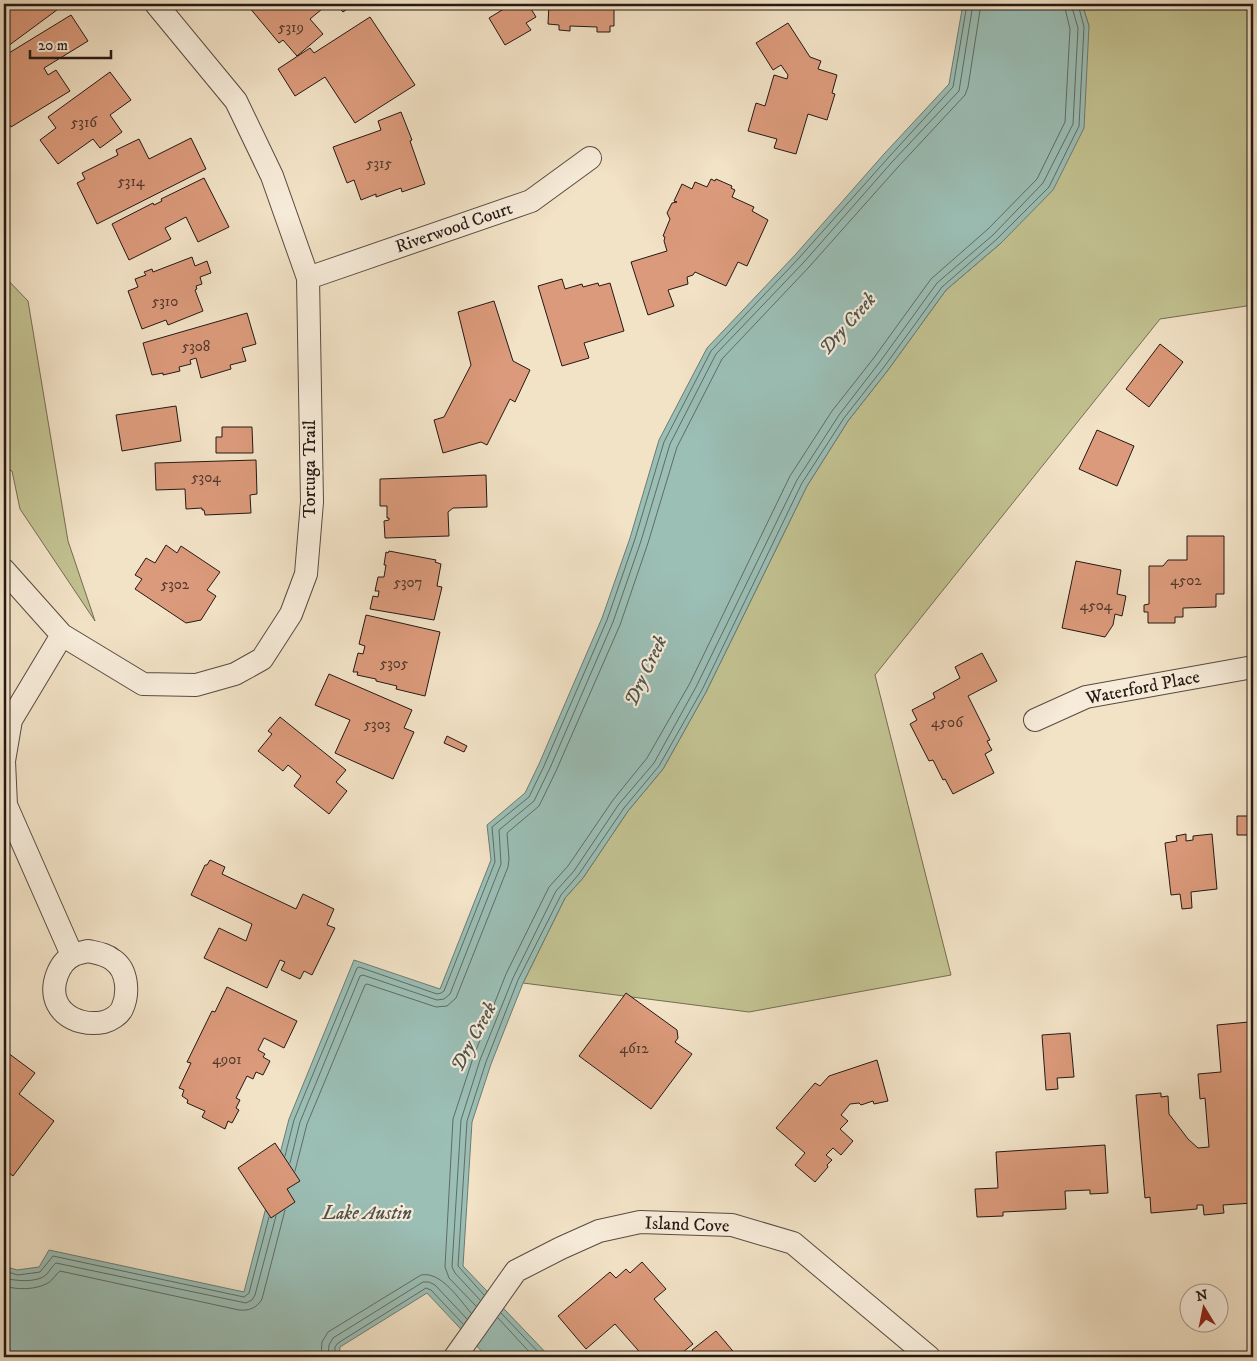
<svg xmlns="http://www.w3.org/2000/svg" width="1257" height="1361" font-family="'IM FELL DW Pica',serif">
	<style>
		.green { fill: #c2c190; stroke: #736d52 }
		.water { fill: #9bbeb5; stroke: #6b7c75 }
		.lines { fill: none; stroke-linecap: round; stroke-linejoin: round }
		.shore { stroke: #606c65; stroke-width: 1 }
		.building { fill: #db9a7b; stroke: #241915 }
		.street-casing { stroke: #584b41; stroke-width: 24 }
		.street { stroke: #f7ecda; stroke-width: 22 }
		.labels { text-anchor: middle; dominant-baseline: central; stroke-width: 4.5; stroke-linejoin: round; paint-order: stroke }
		.number-label { font-size: 15px; fill: #52392e }
		.street-label { font-size: 18px; fill: #241915; stroke: #f7ecda }
		.water-label { font-size: 19px; font-style: italic; fill: #4e534d; stroke: #f7ecda }
	</style>
	<rect width="100%" height="100%" fill="#f2e2c6"/>
	<filter id="stains"><feTurbulence type="fractalNoise" baseFrequency=".004" numOctaves="4"/><feColorMatrix values="0 0 0 0 .2 0 0 0 0 .09 0 0 0 0 .02 0 0 0 .5 -.17"/></filter>
	<radialGradient id="worn" r=".72"><stop offset=".6" stop-color="#630" stop-opacity="0"/><stop offset="1" stop-color="#630" stop-opacity=".3"/></radialGradient>
	<path class="green" d="M 1082,4 L 1253,4 L 1253,305 L 1160,319 L 875,675 L 951,975 L 749,1012 L 523,983 L 565,898 L 583,878 L 628,811 L 663,769 L 706,692 L 807,486 L 848,421 L 888,370 L 946,290 L 1001,243 L 1089,26 Z
		M 4,276 L 28,301 L 68,541 L 95,621 L 20,509 L 12,471 L 4,468 Z"/>
	<path class="water" d="M 963,4 L 1082,4 L 1089,26 L 1084,128 L 1053,190 L 1001,243 L 946,290 L 888,370 L 848,421 L 807,486 L 706,692 L 663,769 L 628,811 L 583,878 L 565,898 L 523,983 L 491,1064 L 472,1122 L 463,1266 L 550,1357 L 487,1357 L 427,1293 L 340,1347 L 339,1357 L 4,1357 L 4,1266 L 17,1270 L 39,1267 L 49,1250 L 244,1292 L 289,1119 L 354,960 L 440,989 L 491,860 L 487,825 L 525,793 L 539,764 L 602,618 L 630,538 L 659,440 L 707,348 L 796,254 L 884,154 L 949,84 Z"/>
	<g class="lines">
		<path class="shore" d="M 285,1156 L 294,1120 L 357,968 L 359,967 L 437,994 L 441,993 L 444,991 L 495,862 L 492,827 L 529,797 L 544,766 L 607,620 L 635,539 L 664,442 L 711,351 L 799,258 L 888,158 L 953,87 L 967,4
			M 290,1163 L 300,1122 L 360,976 L 363,975 L 437,1000 L 444,999 L 450,994 L 501,864 L 499,830 L 534,801 L 550,768 L 613,622 L 641,541 L 670,444 L 716,354 L 804,262 L 892,162 L 959,91 L 973,4
			M 295,1171 L 307,1124 L 365,985 L 367,984 L 436,1007 L 447,1006 L 456,998 L 508,867 L 509,859 L 507,833 L 539,806 L 556,771 L 620,625 L 648,543 L 677,447 L 722,359 L 809,267 L 898,167 L 965,95 L 968,87 L 981,4
			M 4,1271 L 18,1275 L 40,1272 L 53,1256 L 244,1297 L 249,1293 L 269,1217
			M 4,1278 C 15,1281 37,1283 46,1275 C 50,1271 52,1266 56,1263 L 246,1303 L 252,1300 L 255,1295 L 276,1216
			M 4,1286 C 17,1290 36,1290 48,1283 C 53,1280 56,1274 60,1271 L 239,1310 C 249,1311 257,1308 262,1299 L 285,1210
			M 484,1295 L 458,1266 L 467,1121 L 486,1062 L 518,980 L 561,895 L 579,874 L 624,808 L 659,766 L 702,690 L 802,483 L 844,418 L 884,367 L 942,287 L 997,239 L 1049,187 L 1079,126 L 1084,27 L 1078,4
			M 480,1300 L 455,1273 L 452,1267 L 461,1120 L 480,1060 L 513,978 L 556,891 L 574,871 L 619,804 L 654,763 L 696,687 L 797,480 L 839,415 L 879,363 L 937,283 L 993,235 L 1043,183 L 1073,124 L 1078,28 L 1071,4
			M 476,1306 L 449,1278 L 445,1267 L 453,1119 L 473,1058 L 506,974 L 549,887 L 568,866 L 613,800 L 647,758 L 690,683 L 790,476 L 832,411 L 873,359 L 931,279 L 988,229 L 1037,179 L 1065,122 L 1070,29 L 1064,4
			M 501,1313 L 543,1357
			M 498,1318 L 534,1357
			M 321,1357 L 322,1342 L 328,1332 L 421,1275 C 441,1271 459,1299 471,1313
			M 328,1357 L 329,1345 L 333,1338 L 423,1282 L 429,1282 L 435,1285 L 467,1319
			M 335,1357 L 335,1347 L 338,1343 L 426,1288 L 431,1290 L 463,1324"/>
	</g>
	<path class="building" d="M 4,4 L 65,4 L 4,49 Z
		M 253,4 L 317,4 L 322,9 L 310,19 L 323,34 L 297,56 L 283,40 L 279,43 L 249,7 Z
		M 336,4 L 354,4 L 343,12 Z
		M 512,4 L 528,4 L 536,17 L 526,23 L 531,30 L 505,45 L 489,18 Z
		M 549,4 L 614,4 L 614,26 L 610,26 L 610,32 L 597,32 L 597,27 L 570,26 L 570,31 L 559,30 L 559,25 L 548,24 Z
		M 71,15 L 88,41 L 44,68 L 48,75 L 56,70 L 70,91 L 11,127 L 4,115 L 4,56 Z
		M 370,17 L 415,85 L 355,123 L 325,77 L 295,96 L 278,69 L 310,48 L 314,53 Z
		M 788,23 L 810,57 L 821,61 L 818,69 L 837,75 L 832,93 L 835,94 L 827,120 L 808,114 L 796,154 L 774,148 L 777,139 L 748,131 L 756,103 L 765,106 L 774,75 L 787,79 L 788,75 L 781,65 L 773,70 L 756,43 Z
		M 110,72 L 131,100 L 110,115 L 122,132 L 100,148 L 93,139 L 58,164 L 40,140 L 56,128 L 48,117 Z
		M 401,112 L 412,140 L 410,141 L 425,184 L 402,192 L 401,188 L 376,197 L 376,194 L 361,200 L 354,180 L 347,183 L 333,147 L 381,130 L 378,121 Z
		M 191,138 L 206,169 L 97,224 L 77,183 L 85,179 L 82,173 L 118,155 L 116,150 L 139,139 L 149,159 Z
		M 204,178 L 229,227 L 198,242 L 186,217 L 165,228 L 171,239 L 129,260 L 112,224 L 153,203 L 154,205 L 162,201 L 161,199 Z
		M 711,179 L 715,181 L 716,179 L 732,186 L 731,188 L 735,190 L 732,197 L 754,207 L 752,211 L 768,220 L 747,266 L 738,262 L 726,286 L 695,272 L 693,275 L 687,277 L 688,284 L 668,290 L 674,306 L 648,315 L 631,262 L 667,251 L 664,241 L 665,237 L 663,236 L 670,219 L 667,213 L 672,203 L 677,202 L 674,201 L 682,184 L 692,189 L 695,182 L 707,187 Z
		M 192,257 L 195,266 L 207,261 L 211,273 L 200,277 L 202,284 L 196,286 L 197,289 L 195,290 L 203,311 L 168,325 L 166,320 L 142,329 L 128,291 L 138,287 L 135,279 L 146,275 L 144,272 L 152,269 L 153,272 Z
		M 562,279 L 565,289 L 582,284 L 583,287 L 598,283 L 599,286 L 610,283 L 624,331 L 584,343 L 589,358 L 562,366 L 538,286 Z
		M 494,301 L 513,361 L 530,370 L 515,402 L 510,399 L 487,445 L 481,442 L 443,453 L 434,420 L 444,417 L 471,365 L 458,312 Z
		M 247,313 L 256,344 L 242,348 L 246,361 L 230,365 L 231,369 L 201,378 L 196,358 L 190,360 L 191,364 L 179,367 L 180,371 L 163,375 L 163,373 L 152,375 L 143,343 Z
		M 1160,344 L 1183,362 L 1149,407 L 1126,389 Z
		M 176,406 L 181,441 L 122,451 L 116,415 Z
		M 222,427 L 252,427 L 253,453 L 216,453 L 216,437 L 222,437 Z
		M 1097,430 L 1134,446 L 1117,486 L 1079,469 Z
		M 256,460 L 257,494 L 250,495 L 251,513 L 205,515 L 204,510 L 202,510 L 202,508 L 186,509 L 185,489 L 156,490 L 155,463 Z
		M 486,475 L 487,507 L 453,508 L 448,512 L 449,536 L 385,538 L 384,521 L 389,520 L 389,518 L 387,518 L 387,506 L 380,506 L 380,479 Z
		M 1187,536 L 1224,536 L 1224,594 L 1216,594 L 1216,607 L 1183,608 L 1183,617 L 1175,617 L 1175,623 L 1148,623 L 1148,612 L 1144,612 L 1144,605 L 1149,604 L 1149,566 L 1163,566 L 1168,560 L 1187,560 Z
		M 166,545 L 177,553 L 181,546 L 220,572 L 207,590 L 216,596 L 201,620 L 186,623 L 135,589 L 142,579 L 135,575 L 146,558 L 155,563 Z
		M 389,551 L 436,560 L 435,562 L 441,564 L 437,586 L 442,587 L 434,620 L 370,609 L 373,596 L 378,597 L 379,591 L 375,591 L 378,577 L 384,577 L 386,565 L 384,565 L 386,552 L 388,553 Z
		M 1076,561 L 1121,570 L 1117,594 L 1126,596 L 1122,616 L 1115,614 L 1113,625 L 1105,637 L 1062,628 Z
		M 366,615 L 440,632 L 425,696 L 396,689 L 397,686 L 376,681 L 376,679 L 357,675 L 358,672 L 353,672 L 358,653 L 363,654 L 365,646 L 359,644 Z
		M 982,653 L 997,681 L 968,696 L 990,740 L 987,741 L 992,750 L 985,754 L 994,773 L 953,794 L 945,779 L 943,780 L 933,760 L 929,761 L 910,724 L 917,720 L 912,710 L 935,698 L 933,693 L 960,678 L 955,667 Z
		M 329,674 L 412,710 L 404,728 L 414,732 L 393,779 L 335,753 L 350,720 L 315,705 Z
		M 280,717 L 346,770 L 336,782 L 347,791 L 329,814 L 294,786 L 301,776 L 288,765 L 283,771 L 258,751 L 272,734 L 268,731 Z
		M 447,736 L 467,746 L 464,752 L 444,743 Z
		M 1237,816 L 1253,816 L 1253,835 L 1237,835 Z
		M 1186,834 L 1186,841 L 1193,840 L 1193,836 L 1212,834 L 1217,889 L 1191,892 L 1192,908 L 1182,909 L 1180,894 L 1171,895 L 1165,843 L 1177,841 L 1176,836 Z
		M 210,860 L 225,867 L 222,874 L 296,909 L 303,894 L 334,909 L 327,925 L 335,928 L 312,975 L 304,971 L 300,979 L 281,970 L 285,962 L 280,960 L 267,988 L 204,958 L 219,928 L 246,941 L 252,924 L 191,895 L 205,865 L 207,865 Z
		M 227,987 L 297,1021 L 284,1048 L 264,1038 L 258,1050 L 265,1054 L 263,1057 L 270,1061 L 263,1075 L 256,1072 L 253,1079 L 247,1076 L 236,1098 L 240,1100 L 236,1108 L 239,1110 L 232,1123 L 228,1121 L 225,1129 L 202,1117 L 205,1111 L 187,1103 L 188,1100 L 182,1096 L 184,1090 L 179,1088 L 191,1063 L 187,1062 L 212,1011 L 215,1012 Z
		M 626,993 L 677,1030 L 678,1038 L 675,1042 L 692,1054 L 651,1109 L 579,1056 Z
		M 1249,1022 L 1253,1077 L 1253,1203 L 1223,1205 L 1224,1213 L 1204,1215 L 1203,1205 L 1197,1205 L 1197,1209 L 1151,1213 L 1150,1197 L 1145,1198 L 1136,1095 L 1161,1093 L 1161,1097 L 1168,1096 L 1169,1114 L 1188,1139 L 1198,1148 L 1209,1147 L 1205,1098 L 1200,1099 L 1198,1074 L 1221,1072 L 1217,1025 Z
		M 1070,1033 L 1074,1077 L 1057,1078 L 1058,1089 L 1046,1090 L 1042,1035 Z
		M 4,1050 L 35,1073 L 19,1094 L 54,1121 L 13,1176 L 4,1169 Z
		M 877,1060 L 888,1101 L 874,1104 L 873,1101 L 861,1105 L 859,1103 L 850,1104 L 841,1115 L 848,1121 L 840,1129 L 853,1141 L 841,1155 L 833,1148 L 826,1155 L 832,1160 L 827,1165 L 828,1167 L 815,1182 L 795,1165 L 805,1153 L 776,1128 L 815,1083 L 820,1086 L 829,1076 Z
		M 275,1143 L 300,1181 L 287,1189 L 295,1202 L 271,1218 L 238,1168 Z
		M 1105,1145 L 1108,1193 L 1090,1194 L 1090,1190 L 1065,1191 L 1066,1209 L 1003,1212 L 1003,1216 L 977,1217 L 975,1189 L 998,1188 L 996,1152 Z
		M 642,1262 L 666,1289 L 654,1299 L 693,1344 L 677,1357 L 644,1357 L 615,1324 L 586,1349 L 558,1316 L 610,1272 L 616,1278 L 626,1269 L 630,1273 Z
		M 716,1331 L 737,1356 L 735,1357 L 698,1357 L 692,1350 Z"/>
	<g class="lines">
		<defs>
			<path id="street" d="M 308,278 L 531,201 L 590,158
				M 4,570 L 62,635 L 143,684 L 196,685 L 235,674 L 262,659 L 291,614 L 306,574 L 312,502 L 308,278 L 272,176 L 236,101 L 156,4
				M 62,635 L 11,720 L 4,761 L 6,805 L 72,955
				M 1035,720 L 1086,697 L 1253,667
				M 88,951 C 97,953 106,954 113,960 C 128,970 129,994 122,1009 C 119,1015 111,1020 104,1022 C 74,1028 45,1008 57,975 C 60,967 65,959 74,955 C 78,953 84,952 88,951 Z
				M 455,1357 L 516,1271 L 561,1248 L 599,1231 L 640,1222 L 732,1225 L 793,1243 L 929,1357"/>
		</defs>
		<use href="#street" class="street-casing"/>
		<use href="#street" class="street"/>
	</g>
	<g class="labels">
		<g class="number-label">
			<text x="291" y="27">5319</text>
			<text x="84" y="122">5316</text>
			<text x="379" y="163">5315</text>
			<text x="131" y="181">5314</text>
			<text x="165" y="301">5310</text>
			<text x="196" y="346">5308</text>
			<text x="206" y="477">5304</text>
			<text x="1186" y="580">4502</text>
			<text x="408" y="582">5307</text>
			<text x="175" y="584">5302</text>
			<text x="1096" y="605">4504</text>
			<text x="394" y="663">5305</text>
			<text x="947" y="722">4506</text>
			<text x="377" y="724">5303</text>
			<text x="634" y="1048">4612</text>
			<text x="227" y="1059">4901</text>
		</g>
		<g class="street-label">
			<text transform="translate(454 228) rotate(-19)">Riverwood Court</text>
			<text transform="translate(310 469) rotate(-90)">Tortuga Trail</text>
			<text transform="translate(1143 688) rotate(-11)">Waterford Place</text>
			<text transform="translate(687 1225) rotate(2)">Island Cove</text>
		</g>
		<g class="water-label">
			<text transform="translate(848 324) rotate(-49)">Dry Creek</text>
			<text transform="translate(646 671) rotate(-65)">Dry Creek</text>
			<text transform="translate(474 1037) rotate(-62)">Dry Creek</text>
			<text x="367" y="1213">Lake Austin</text>
		</g>
	</g>
	<rect width="1257" height="1361" fill="none" stroke="#f2e2c6" stroke-width="20"/>
	<rect x="5" y="5" width="1247" height="1351" fill="none" stroke="#241915" stroke-width="2.5"/>
	<rect x="10" y="10" width="1237" height="1341" fill="none" stroke="#241915"/>
	<g transform="translate(1204 1308) rotate(350)"><circle r="24" fill="#f7ecda" stroke="#a3988b"/>
	<path d="M0-4L9 19L0 12L-9 19Z" fill="#8f2418"/>
	<text y="-8" font-size="14" font-weight="bold" text-anchor="middle" fill="#241915">N</text>
	</g>
	<path d="M30 50v8h81v-8" fill="none" stroke="#241915" stroke-width="2.5"/>
	<text x="38" y="50" font-size="15" fill="#241915" stroke="#f7ecda" stroke-width="4" paint-order="stroke">20 m</text>
	<rect width="100%" height="100%" filter="url(#stains)"/>
	<rect width="100%" height="100%" fill="url(#worn)"/>
</svg>
